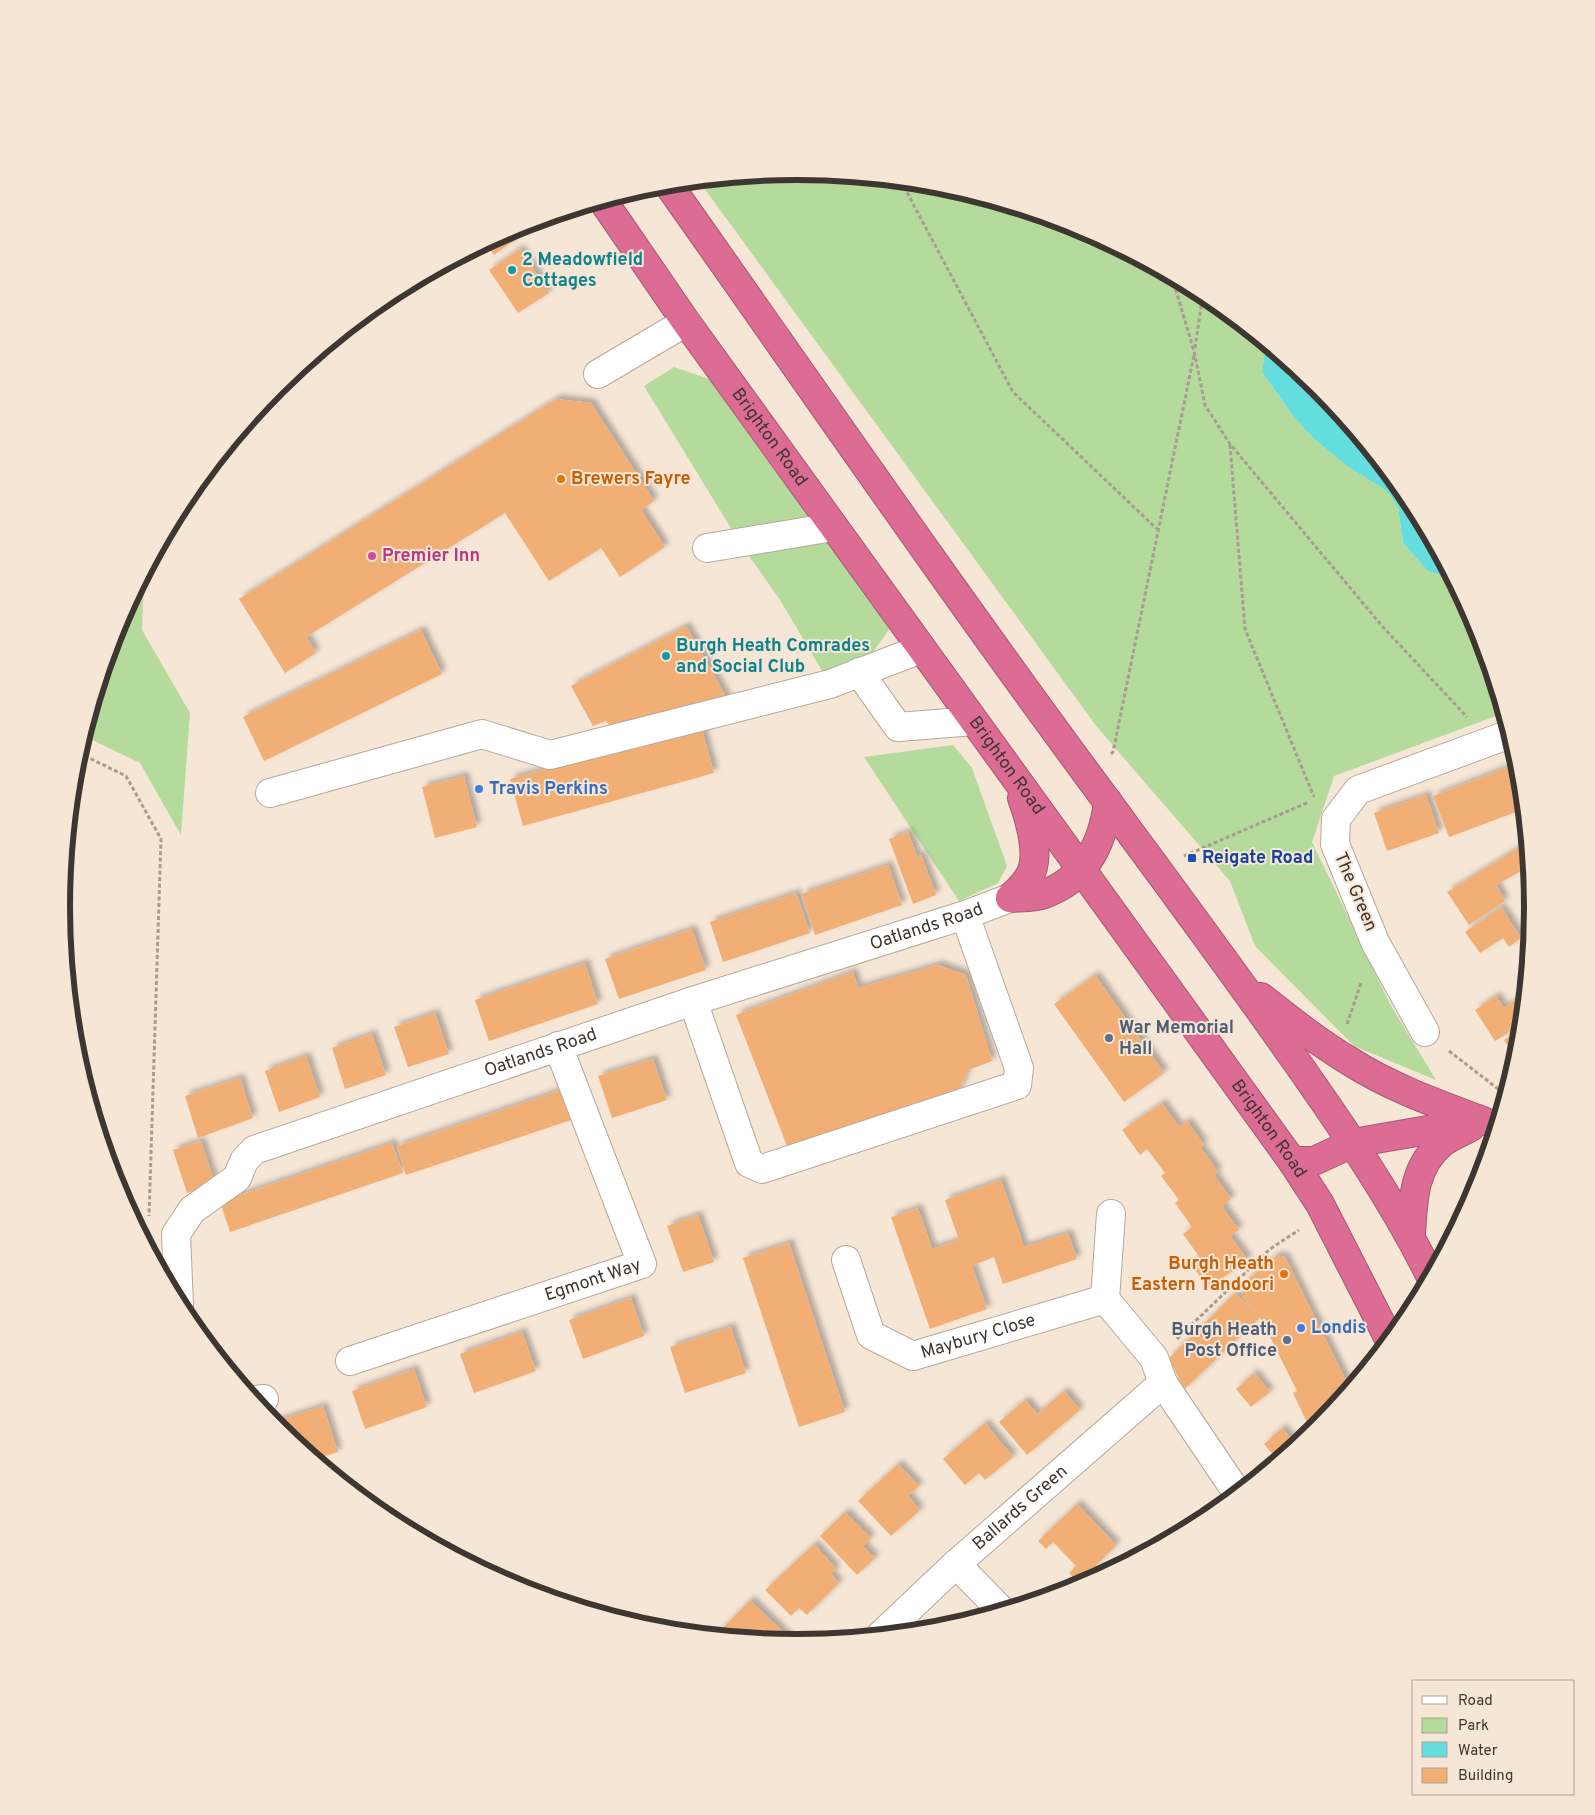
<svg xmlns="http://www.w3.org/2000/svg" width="1595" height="1815" font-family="Overpass,sans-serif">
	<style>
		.green { fill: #b4da9c }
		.water { fill: #64dddf }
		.building { fill: #f2af75; filter: url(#shadow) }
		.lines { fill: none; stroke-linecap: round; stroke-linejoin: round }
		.minor-casing { stroke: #b7a899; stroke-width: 30 }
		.highway-casing { stroke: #a55972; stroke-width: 30 }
		.path { stroke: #a89c90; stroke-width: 3; stroke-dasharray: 4 2.5; stroke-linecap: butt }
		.minor { stroke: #fff; stroke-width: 28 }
		.highway { stroke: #dd6c95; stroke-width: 28 }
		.culture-dot { fill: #0f9aa8; stroke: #f6e6d6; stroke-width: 2 }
		.food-dot { fill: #e8710a; stroke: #f6e6d6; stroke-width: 2 }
		.hotel-dot { fill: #d1479c; stroke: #f6e6d6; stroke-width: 2 }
		.shop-dot { fill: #3f7fe0; stroke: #f6e6d6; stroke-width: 2 }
		.transit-dot { fill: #1a4fb4; stroke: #f6e6d6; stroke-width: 2 }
		.service-dot { fill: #5c6f8a; stroke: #f6e6d6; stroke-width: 2 }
		.labels { text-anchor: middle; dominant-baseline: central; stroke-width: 4; stroke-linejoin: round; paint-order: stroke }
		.culture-label { font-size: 18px; font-weight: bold; fill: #0d838f; stroke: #f6e6d6; text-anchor: start }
		.street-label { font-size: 18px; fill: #3e3731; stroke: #f6e6d6 }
		.food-label { font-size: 18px; font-weight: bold; fill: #c56008; stroke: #f6e6d6; text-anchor: start }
		.hotel-label { font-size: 18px; font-weight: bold; fill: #b23c85; stroke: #f6e6d6; text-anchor: start }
		.shop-label { font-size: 18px; font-weight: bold; fill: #366cbe; stroke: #f6e6d6; text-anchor: start }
		.transit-label { font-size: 18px; font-weight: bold; fill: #164399; stroke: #f6e6d6; text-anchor: start }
		.service-label { font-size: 18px; font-weight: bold; fill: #4e5e75; stroke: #f6e6d6; text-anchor: start }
		.rim { fill: none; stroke: #3e3731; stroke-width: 6 }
	</style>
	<defs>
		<filter id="shadow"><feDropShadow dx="4.5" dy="-4.5" stdDeviation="2.5" flood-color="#0004"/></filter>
	</defs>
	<rect width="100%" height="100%" fill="#f6e6d6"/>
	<path class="green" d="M 798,171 L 941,185 L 1080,227 L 1207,295 L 1266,344 L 1262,372 L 1294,417 L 1314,439 L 1347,466 L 1387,491 L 1398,507 L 1403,543 L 1428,571 L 1450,578 L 1478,626 L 1504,713 L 1334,776 L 1312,842 L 1390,1004 L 1436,1080 L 1354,1046 L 1255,946 L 1230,881 L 1097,727 L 699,181 Z
		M 674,367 L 709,379 L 890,628 L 859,672 L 830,684 L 780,600 L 740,543 L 644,386 Z
		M 144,576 L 142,630 L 190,713 L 181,835 L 140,763 L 84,736 L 117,625 Z
		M 953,745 L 972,768 L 1007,866 L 998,883 L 959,901 L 864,757 Z"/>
	<path class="water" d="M 1266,344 L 1318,387 L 1410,499 L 1459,591 L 1450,578 L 1428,571 L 1403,543 L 1398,507 L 1387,491 L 1347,466 L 1314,439 L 1294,417 L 1262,372 Z"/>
	<path class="building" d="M 519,226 L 524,233 L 494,255 L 485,243 Z
		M 520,249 L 549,293 L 518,313 L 489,270 Z
		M 556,399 L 591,403 L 654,501 L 641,510 L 665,547 L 620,577 L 601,548 L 549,581 L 505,513 L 306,637 L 316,653 L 285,673 L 239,599 Z
		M 686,626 L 729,702 L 615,731 L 606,721 L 593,726 L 571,686 Z
		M 421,630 L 442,674 L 264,761 L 243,717 Z
		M 701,726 L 714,773 L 523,826 L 510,779 Z
		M 1519,763 L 1524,809 L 1449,837 L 1433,796 Z
		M 464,776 L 477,827 L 435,838 L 422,787 Z
		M 1426,795 L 1439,833 L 1387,851 L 1374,813 Z
		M 908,832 L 917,857 L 921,855 L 936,895 L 913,904 L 889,839 Z
		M 1523,845 L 1529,855 L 1530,866 L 1496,885 L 1505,901 L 1469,925 L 1447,892 Z
		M 888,865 L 902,905 L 815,935 L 802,894 Z
		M 796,893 L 810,933 L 723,962 L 710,922 Z
		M 1501,907 L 1521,938 L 1509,947 L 1503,938 L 1480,953 L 1465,932 Z
		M 692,929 L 706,970 L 619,999 L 605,959 Z
		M 585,963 L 598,1004 L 489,1041 L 475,1000 Z
		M 938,965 L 966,975 L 992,1061 L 968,1070 L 959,1091 L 787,1146 L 736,1015 L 853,972 L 858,988 Z
		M 1095,975 L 1164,1073 L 1124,1102 L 1054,1004 Z
		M 1525,994 L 1522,1024 L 1495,1041 L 1475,1010 L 1496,996 L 1504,1008 Z
		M 435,1013 L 449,1054 L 408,1067 L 394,1027 Z
		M 1522,1029 L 1520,1051 L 1517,1061 L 1504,1040 Z
		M 372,1034 L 386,1075 L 345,1089 L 332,1048 Z
		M 306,1056 L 320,1097 L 279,1112 L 265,1071 Z
		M 653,1059 L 667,1100 L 612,1118 L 598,1076 Z
		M 240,1078 L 253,1118 L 198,1138 L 185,1096 Z
		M 570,1087 L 580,1117 L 406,1175 L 397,1146 Z
		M 1162,1103 L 1179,1127 L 1187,1121 L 1204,1145 L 1200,1147 L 1218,1172 L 1214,1175 L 1231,1199 L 1222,1206 L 1239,1230 L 1230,1236 L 1248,1260 L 1208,1288 L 1191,1264 L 1200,1258 L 1183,1234 L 1192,1227 L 1175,1203 L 1179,1200 L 1161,1176 L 1165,1173 L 1147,1149 L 1140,1155 L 1122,1130 Z
		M 201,1141 L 215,1184 L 187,1193 L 173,1150 Z
		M 392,1143 L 403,1173 L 230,1232 L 220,1202 Z
		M 1001,1180 L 1024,1247 L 1068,1233 L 1077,1259 L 1003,1284 L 994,1257 L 972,1266 L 987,1309 L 930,1329 L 891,1217 L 918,1208 L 932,1249 L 959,1240 L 945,1200 Z
		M 698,1215 L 714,1262 L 683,1272 L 667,1226 Z
		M 789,1243 L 845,1412 L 799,1427 L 743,1258 Z
		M 1276,1256 L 1285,1257 L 1350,1389 L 1312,1433 L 1293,1393 L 1297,1391 L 1260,1317 L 1184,1390 L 1169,1358 L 1235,1293 L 1256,1313 L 1242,1296 L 1244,1283 Z
		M 631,1298 L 644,1336 L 583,1359 L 569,1320 Z
		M 731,1327 L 746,1373 L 685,1393 L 670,1347 Z
		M 522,1332 L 536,1371 L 474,1393 L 460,1354 Z
		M 414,1369 L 427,1407 L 365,1429 L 352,1391 Z
		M 1254,1373 L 1270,1392 L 1251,1407 L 1236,1389 Z
		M 1064,1391 L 1080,1410 L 1027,1455 L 999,1422 L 1025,1400 L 1037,1414 Z
		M 323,1406 L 338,1452 L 315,1459 L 305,1451 L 304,1446 L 300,1447 L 277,1428 L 274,1422 Z
		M 985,1423 L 1013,1457 L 985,1480 L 979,1473 L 965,1485 L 943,1459 Z
		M 1282,1428 L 1297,1446 L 1278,1461 L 1264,1444 Z
		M 898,1464 L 919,1486 L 908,1496 L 920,1510 L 891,1536 L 858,1501 Z
		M 1077,1504 L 1116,1545 L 1079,1583 L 1069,1573 L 1076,1566 L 1053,1542 L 1046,1549 L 1038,1541 Z
		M 845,1512 L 871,1538 L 863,1546 L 875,1558 L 857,1575 L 820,1536 Z
		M 814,1544 L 836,1569 L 831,1574 L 839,1583 L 807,1615 L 799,1608 L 791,1616 L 765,1590 Z
		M 750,1600 L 790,1639 L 786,1643 L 715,1636 Z"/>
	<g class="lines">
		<defs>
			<g id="minor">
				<path d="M 598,374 L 686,322"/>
				<path d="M 707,548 L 833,527"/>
				<path d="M 859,672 L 898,727 L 974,721"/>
				<path d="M 270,793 L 482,734 L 550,755 L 830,684 L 921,649"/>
				<path d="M 693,1001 L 749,1163 L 762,1169 L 1017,1085 L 1019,1068 L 965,915"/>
				<path d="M 1425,1032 L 1375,942 L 1335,844 L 1336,819 L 1358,790 L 1510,734"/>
				<path id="s1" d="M 846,1260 L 871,1335 L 913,1356 L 1105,1299 L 1154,1358 L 1163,1383 L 1238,1494"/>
				<path d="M 1105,1299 L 1111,1214"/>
				<path id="s2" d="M 179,1306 L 176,1234 L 192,1210 L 237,1178 L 244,1161 L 254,1150 L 693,1001 L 965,915 L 1010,898"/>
				<path id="s3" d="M 350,1361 L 642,1264 L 558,1046"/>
				<path d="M 254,1400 L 264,1399"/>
				<path d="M 956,1564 L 1002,1611"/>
				<path id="s4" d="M 880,1636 L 956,1564 L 1163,1383"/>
			</g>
			<g id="highway">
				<path d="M 668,184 C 807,381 944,580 1087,774 C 1157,869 1228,964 1296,1061 C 1345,1131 1393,1200 1431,1277"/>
				<path id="s5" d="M 603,201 L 686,322 L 1292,1161 L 1320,1204 L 1390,1341"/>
				<path d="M 1010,898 C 1020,897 1034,898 1044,894 C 1086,879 1103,843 1108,802"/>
				<path d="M 1010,898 C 1019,890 1030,880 1033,867 C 1038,848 1029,816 1022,798"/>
				<path d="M 1261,997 C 1290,1020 1319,1043 1351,1062 C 1392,1088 1438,1104 1483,1121"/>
				<path d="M 1292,1161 L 1314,1161 L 1353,1143 L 1480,1121"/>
				<path d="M 1411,1235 C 1413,1201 1413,1166 1443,1142 C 1451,1136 1462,1132 1471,1127"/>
			</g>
		</defs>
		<use href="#minor" class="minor-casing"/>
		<use href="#highway" class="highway-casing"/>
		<path class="path" d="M 901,181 L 1013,392 L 1157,529
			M 1172,277 L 1194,351 L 1205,405 L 1230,444 L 1382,626 L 1467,717
			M 1195,348 L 1203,293
			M 1230,445 L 1245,629 L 1314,797
			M 79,753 L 126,776 L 161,839 L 149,1216
			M 1111,754 L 1113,752 L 1194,355
			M 1184,856 L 1309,802
			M 1347,1024 L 1361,983
			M 1449,1051 L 1506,1095
			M 1177,1339 L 1270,1249 L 1299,1230"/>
		<use href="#minor" class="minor"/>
		<use href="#highway" class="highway"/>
	</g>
	<g class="culture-dot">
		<circle cx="512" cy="270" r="5"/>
		<circle cx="666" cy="656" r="5"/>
	</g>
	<g class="food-dot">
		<circle cx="561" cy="479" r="5"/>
		<circle cx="1284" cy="1274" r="5"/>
	</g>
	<circle class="hotel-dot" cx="372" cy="556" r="5"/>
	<g class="shop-dot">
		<circle cx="479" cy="789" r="5"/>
		<circle cx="1301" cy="1328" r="5"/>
	</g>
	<rect class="transit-dot" x="1187" y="853" width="10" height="10" rx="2.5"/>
	<g class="service-dot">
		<circle cx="1109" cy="1038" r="5"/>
		<circle cx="1287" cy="1340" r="5"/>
	</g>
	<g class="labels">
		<g class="culture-label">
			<text x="522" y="260">2 Meadowfield<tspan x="522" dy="21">Cottages</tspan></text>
			<text x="676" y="646">Burgh Heath Comrades<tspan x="676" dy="21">and Social Club</tspan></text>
		</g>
		<g class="street-label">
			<text stroke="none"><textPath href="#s5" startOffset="289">Brighton Road</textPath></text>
			<text stroke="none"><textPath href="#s5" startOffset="694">Brighton Road</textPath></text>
			<text transform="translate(1355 892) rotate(67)">The Green</text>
			<text stroke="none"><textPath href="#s2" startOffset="898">Oatlands Road</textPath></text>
			<text stroke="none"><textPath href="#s2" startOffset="492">Oatlands Road</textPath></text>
			<text stroke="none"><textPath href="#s5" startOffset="1142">Brighton Road</textPath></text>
			<text stroke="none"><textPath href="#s3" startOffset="256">Egmont Way</textPath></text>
			<text stroke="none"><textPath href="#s1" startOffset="194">Maybury Close</textPath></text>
			<text stroke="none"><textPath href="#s4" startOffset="190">Ballards Green</textPath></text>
		</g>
		<g class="food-label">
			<text x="571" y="479">Brewers Fayre</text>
			<text x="1274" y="1264" text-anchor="end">Burgh Heath<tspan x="1274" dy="21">Eastern Tandoori</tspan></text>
		</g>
		<g class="hotel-label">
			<text x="382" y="556">Premier Inn</text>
		</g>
		<g class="shop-label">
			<text x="489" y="789">Travis Perkins</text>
			<text x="1311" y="1328">Londis</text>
		</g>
		<g class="transit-label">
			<text x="1202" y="858">Reigate Road</text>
		</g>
		<g class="service-label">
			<text x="1119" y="1028">War Memorial<tspan x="1119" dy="21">Hall</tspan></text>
			<text x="1277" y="1330" text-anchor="end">Burgh Heath<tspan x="1277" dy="21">Post Office</tspan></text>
		</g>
	</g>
	<path d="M0 0H1595V1815H0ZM70 907a727 727 0 1 1 1454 0a727 727 0 1 1-1454 0Z" fill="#f6e6d6" fill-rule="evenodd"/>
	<path class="rim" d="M70 907a727 727 0 1 1 1454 0a727 727 0 1 1-1454 0Z"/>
	<rect x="1412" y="1680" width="162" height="115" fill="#f6e6d6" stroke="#aca094"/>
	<rect x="1422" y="1696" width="25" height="8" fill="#ffffff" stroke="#aca094"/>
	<text x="1458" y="1705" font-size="15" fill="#3e3731">Road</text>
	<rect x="1422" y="1718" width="25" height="15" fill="#b4da9c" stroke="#aca094"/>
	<text x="1458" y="1730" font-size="15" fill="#3e3731">Park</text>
	<rect x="1422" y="1742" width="25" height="15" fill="#64dddf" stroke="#aca094"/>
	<text x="1458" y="1755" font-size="15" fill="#3e3731">Water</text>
	<rect x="1422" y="1768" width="25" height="15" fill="#f2af75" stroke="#aca094"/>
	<text x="1458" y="1780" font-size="15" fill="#3e3731">Building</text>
</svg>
